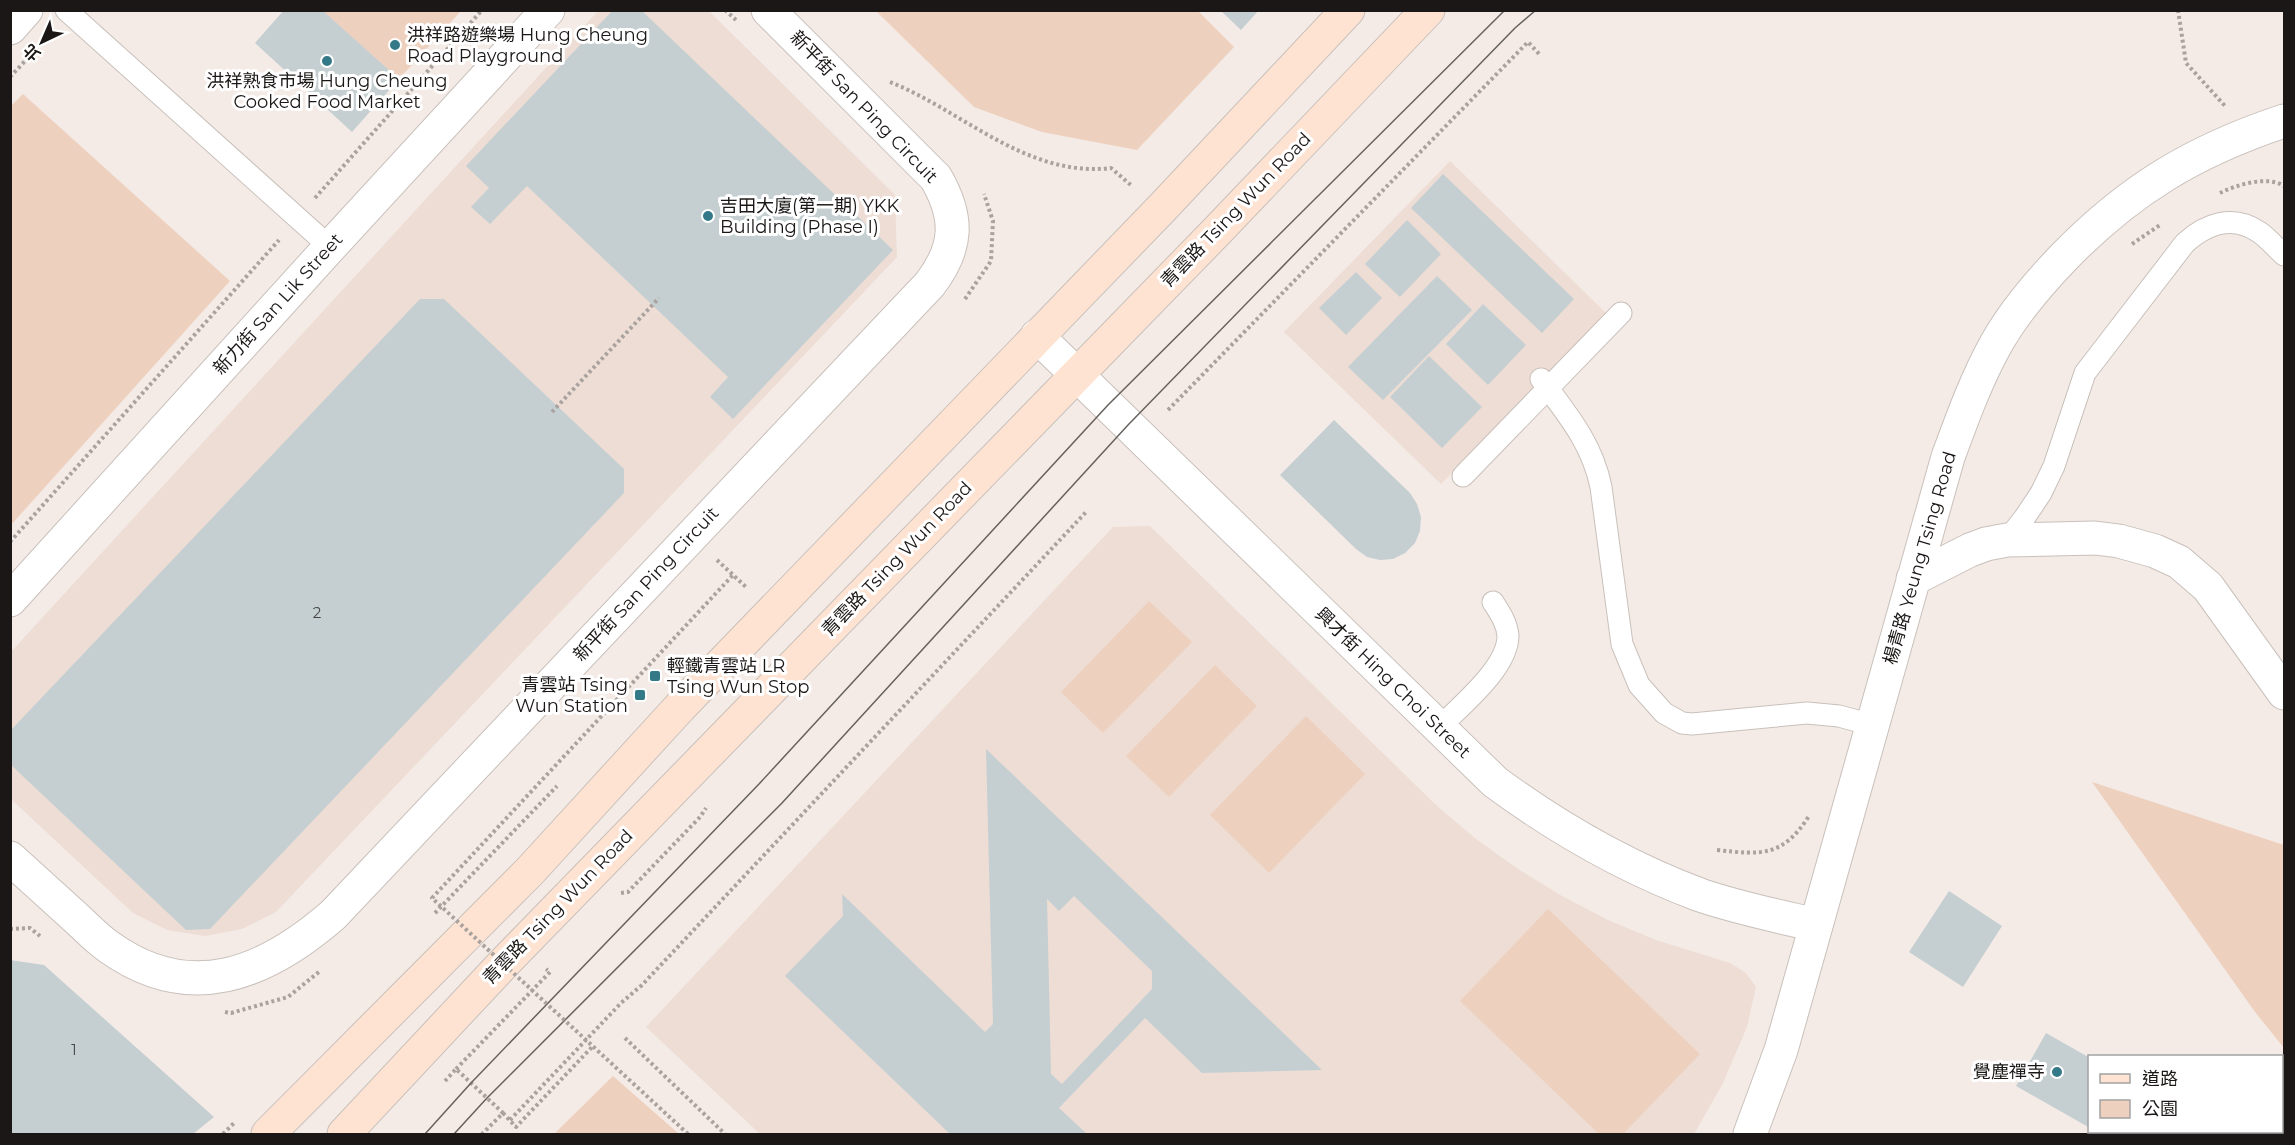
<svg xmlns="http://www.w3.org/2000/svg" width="2295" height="1145" font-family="Montserrat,'Noto Sans TC',sans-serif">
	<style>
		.built { fill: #edddd4 }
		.green { fill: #eed0bf }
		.building { fill: #c5cfd2; fill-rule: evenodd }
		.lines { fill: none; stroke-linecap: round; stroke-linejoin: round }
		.lane-casing { stroke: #c9c0bb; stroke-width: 23 }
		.street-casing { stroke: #c9c0bb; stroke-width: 35 }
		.secondary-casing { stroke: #c9c0bb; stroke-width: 35 }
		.path { stroke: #a9a29e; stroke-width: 4; stroke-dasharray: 3 3; stroke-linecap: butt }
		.lane { stroke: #fff; stroke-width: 21 }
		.street { stroke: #fff; stroke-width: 33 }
		.secondary { stroke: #fee3d2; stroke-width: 33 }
		.tram { stroke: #66615e; stroke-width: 1.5 }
		.path-bridge { stroke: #a9a29e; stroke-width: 4; stroke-dasharray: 3 3; stroke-linecap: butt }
		.poi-dot { fill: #347987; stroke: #fff; stroke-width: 2 }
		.labels { text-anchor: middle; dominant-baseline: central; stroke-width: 6; stroke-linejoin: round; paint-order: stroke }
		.number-label { font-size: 15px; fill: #454545 }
		.poi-label { font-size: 18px; fill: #1a1716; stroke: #fff; text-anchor: start }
		.street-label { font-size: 18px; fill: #1a1716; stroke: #fff }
	</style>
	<rect width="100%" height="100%" fill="#f4ebe6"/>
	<path class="built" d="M 598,11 L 709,11 L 895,195 L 897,257 L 276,912 L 242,929 L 205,936 L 167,930 L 133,913 L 11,799 L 10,653 Z
		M 1450,161 L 1606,313 L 1441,484 L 1284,332 Z
		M 1150,526 L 1436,805 L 1476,839 L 1518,869 L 1562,896 L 1608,920 L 1656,940 L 1730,963 L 1746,973 L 1756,987 L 1747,1027 L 1722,1085 L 1694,1134 L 760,1134 L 646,1027 L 1113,527 Z"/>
	<path class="green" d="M 322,11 L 461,11 L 399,79 Z
		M 876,11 L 1198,11 L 1234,47 L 1137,150 L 1042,132 L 974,107 Z
		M 23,94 L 230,281 L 11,525 L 10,107 Z
		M 1149,601 L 1192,642 L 1103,733 L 1061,692 Z
		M 1215,665 L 1257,706 L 1169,797 L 1126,756 Z
		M 1306,716 L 1365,774 L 1269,873 L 1210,815 Z
		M 2092,782 L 2284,845 L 2284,1048 L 2255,1012 Z
		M 1548,909 L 1700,1054 L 1623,1134 L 1599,1134 L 1460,1001 Z
		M 613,1076 L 679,1134 L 554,1134 Z"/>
	<path class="building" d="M 284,10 L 322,10 L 399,79 L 352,132 L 255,43 Z
		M 613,10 L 641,10 L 893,250 L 733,419 L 710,397 L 728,377 L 527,186 L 490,224 L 471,207 L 489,188 L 466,166 Z
		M 1220,10 L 1259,10 L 1241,30 Z
		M 1443,174 L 1574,299 L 1542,333 L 1411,208 Z
		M 1407,220 L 1441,254 L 1400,297 L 1365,264 Z
		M 1356,272 L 1382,298 L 1346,335 L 1319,308 Z
		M 1437,276 L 1472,310 L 1383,400 L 1348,367 Z
		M 420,299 L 444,299 L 624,469 L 624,493 L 210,929 L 186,930 L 10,764 L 10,731 Z
		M 1483,304 L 1526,345 L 1488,385 L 1446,344 Z
		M 1429,356 L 1482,407 L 1442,448 L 1390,397 Z
		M 1334,420 L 1410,493 L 1417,504 L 1421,517 L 1420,531 L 1415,543 L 1405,553 L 1393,559 L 1380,560 L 1367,557 L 1356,549 L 1280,475 Z
		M 986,749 L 1322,1070 L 1202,1073 L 1145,1018 L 1059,1108 L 1087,1134 L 950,1134 L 785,976 L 843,916 L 842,894 L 985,1032 L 993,1024 ZM 1074,896 L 1152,971 L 1152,989 L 1062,1084 L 1051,1074 L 1047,899 L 1059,911 Z
		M 1949,891 L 2002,926 L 1963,987 L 1909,952 Z
		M 10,960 L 44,965 L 214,1117 L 193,1134 L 10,1134 Z
		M 2046,1033 L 2090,1058 L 2090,1128 L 2016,1086 Z
		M 2095,1132 L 2182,1132 L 2180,1134 L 2101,1134 Z"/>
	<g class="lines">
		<defs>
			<path id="lane" d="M 66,10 L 330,247
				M 1541,379 C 1567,414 1592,443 1601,487 L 1622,644 L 1639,685 L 1664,713 L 1682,723 L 1692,724 L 1807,713 L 1839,716 L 1872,725
				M 1463,476 L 1621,313
				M 2007,540 L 2025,517 L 2041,493 L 2054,466 L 2085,373 L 2185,243 C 2206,224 2233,214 2259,232 C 2268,238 2276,248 2284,255
				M 1439,728 C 1460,706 1508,668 1508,636 C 1507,623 1500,613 1493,602"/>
			<path id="street" d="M 10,28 L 26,10
				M 1037,336 L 1495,782 C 1559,829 1625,867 1700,895 C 1738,908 1777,916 1816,925
				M 1913,579 L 1970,550 L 1986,544 L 2007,540 L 2095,538 L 2119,541 L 2155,551 L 2179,562 L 2208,587 L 2284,693
				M 10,600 L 330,247 L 548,10
				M 10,858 C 32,878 53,897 75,917 C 86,927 97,939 109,947 C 190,1005 265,974 333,915 L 930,284 C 958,247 959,218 936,178 L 768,10
				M 1750,1134 L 1781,1050 L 1948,457 C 1962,419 1976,380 1996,344 C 2014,312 2038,284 2063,258 C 2130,189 2194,151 2284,121"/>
			<path id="secondary" d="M 268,1134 L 530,871 L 680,707 L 1163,207 L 1348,10
				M 344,1134 L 503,964 L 1217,231 L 1428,10"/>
		</defs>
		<use href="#lane" class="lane-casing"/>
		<use href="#street" class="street-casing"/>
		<use href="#secondary" class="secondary-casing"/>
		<path class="path" d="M 725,10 L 736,20
			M 2178,10 L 2186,63 L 2226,107
			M 10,77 L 26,60
			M 890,82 C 963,111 1027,178 1111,168 L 1132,186
			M 2220,193 C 2236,185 2268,175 2284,186
			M 315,198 L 482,10
			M 2132,244 L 2160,225
			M 965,299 L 991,261 L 993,221 L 984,194
			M 1168,410 L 1528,42 L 1541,56
			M 552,412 L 659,298
			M 10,542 L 279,240
			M 717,560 L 747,588
			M 1717,850 C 1761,855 1783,857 1809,816
			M 621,893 L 628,892 L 700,817 L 706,808
			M 435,913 L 557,786
			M 10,929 L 30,928 L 40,936
			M 225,1012 L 231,1013 L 288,997 L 320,971
			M 625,1038 L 725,1134
			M 456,1069 L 550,972 L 546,969
			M 445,1081 L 456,1069 L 503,1113 L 482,1134
			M 503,1113 L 516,1127 L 593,1046
			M 510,1120 L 621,1003 L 642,985 L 1087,511
			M 223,1134 L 235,1122"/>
		<use href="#lane" class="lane"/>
		<use href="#street" class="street"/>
		<use href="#secondary" class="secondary"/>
		<path class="tram" d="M 425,1134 L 471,1083 L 759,784 L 1108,405 L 1505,10
			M 454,1134 L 487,1098 L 782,803 L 1128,425 L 1515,28 L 1536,10"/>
		<path class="path-bridge" d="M 688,1134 L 432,898 L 733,575"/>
	</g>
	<g class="poi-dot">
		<circle cx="395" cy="45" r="6"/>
		<circle cx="327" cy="61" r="6"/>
		<circle cx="708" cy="216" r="6"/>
		<rect x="649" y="670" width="12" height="12" rx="3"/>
		<rect x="634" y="689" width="12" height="12" rx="3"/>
		<circle cx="2057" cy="1072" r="6"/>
	</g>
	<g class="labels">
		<g class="number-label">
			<text x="317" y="612">2</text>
			<text x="74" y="1049">1</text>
		</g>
		<g class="poi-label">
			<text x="407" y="35">洪祥路遊樂場 Hung Cheung<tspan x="407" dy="21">Road Playground</tspan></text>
			<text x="327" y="81" text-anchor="middle">洪祥熟食市場 Hung Cheung<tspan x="327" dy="21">Cooked Food Market</tspan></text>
			<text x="720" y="206">吉田大廈(第一期) YKK<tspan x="720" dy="21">Building (Phase I)</tspan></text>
			<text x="667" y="666">輕鐵青雲站 LR<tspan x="667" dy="21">Tsing Wun Stop</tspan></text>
			<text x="628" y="685" text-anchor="end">青雲站 Tsing<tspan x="628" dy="21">Wun Station</tspan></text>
			<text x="2045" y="1072" text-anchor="end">覺塵禪寺</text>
		</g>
		<g class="street-label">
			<text transform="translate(864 107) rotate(46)">新平街 San Ping Circuit</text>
			<text transform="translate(1236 210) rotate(-46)">青雲路 Tsing Wun Road</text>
			<text transform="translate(278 304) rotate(-48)">新力街 San Lik Street</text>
			<text transform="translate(1920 558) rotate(-74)">楊青路 Yeung Tsing Road</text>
			<text transform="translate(897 559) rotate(-46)">青雲路 Tsing Wun Road</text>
			<text transform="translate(646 584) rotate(-47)">新平街 San Ping Circuit</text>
			<text transform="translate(1393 683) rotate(44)">興才街 Hing Choi Street</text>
			<text transform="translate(558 907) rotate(-46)">青雲路 Tsing Wun Road</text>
		</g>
	</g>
	<rect width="2295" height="1145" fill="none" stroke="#1a1716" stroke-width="24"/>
	<rect x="2088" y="1055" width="195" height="78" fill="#ffffff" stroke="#a3a2a2" stroke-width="1.5"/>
	<rect x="2100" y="1074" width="30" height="9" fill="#fee3d2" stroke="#a3a2a2" stroke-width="1.5"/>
	<text x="2142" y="1085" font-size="18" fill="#1a1716">道路</text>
	<rect x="2100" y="1100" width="30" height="18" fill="#eed0bf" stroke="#a3a2a2" stroke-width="1.5"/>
	<text x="2142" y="1115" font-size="18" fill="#1a1716">公園</text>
	<g transform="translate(42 42) rotate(224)" stroke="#ffffff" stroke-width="4.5" paint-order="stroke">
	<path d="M0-4.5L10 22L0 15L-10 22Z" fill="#1a1716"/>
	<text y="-9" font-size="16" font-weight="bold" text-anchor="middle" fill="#1a1716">北</text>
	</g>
</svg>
